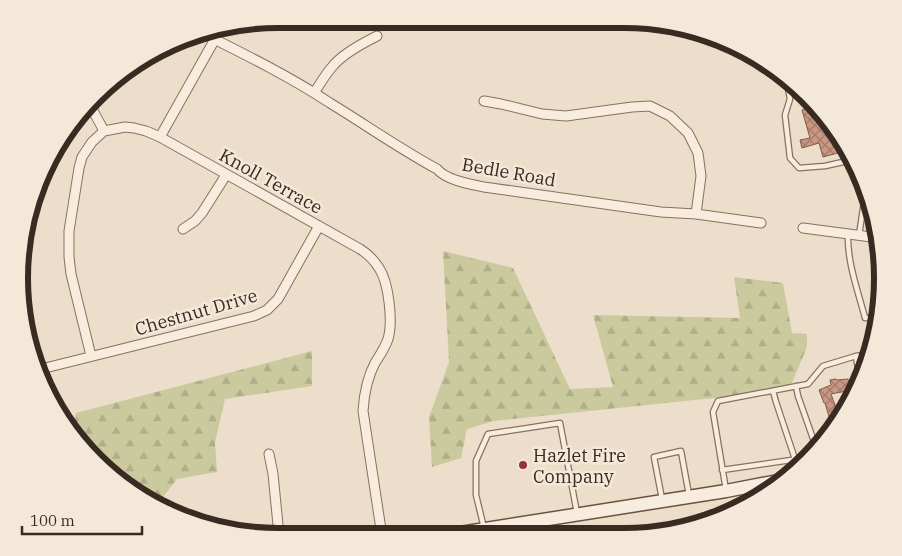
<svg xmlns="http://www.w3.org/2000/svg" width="902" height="556" font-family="'IBM Plex Serif',serif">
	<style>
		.forest { fill: url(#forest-firs) }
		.building { fill: url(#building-cross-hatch); stroke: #855946 }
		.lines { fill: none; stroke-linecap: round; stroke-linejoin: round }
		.service-casing { stroke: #88705f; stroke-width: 7 }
		.minor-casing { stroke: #88705f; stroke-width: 11 }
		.secondary-casing { stroke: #6a5242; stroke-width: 15 }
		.service { stroke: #f7ecdd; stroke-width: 4.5 }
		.minor { stroke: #f7ecdd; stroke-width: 9 }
		.secondary { stroke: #f7ecdd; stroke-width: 12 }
		.poi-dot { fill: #93333e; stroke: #f4e9d9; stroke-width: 2 }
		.labels { text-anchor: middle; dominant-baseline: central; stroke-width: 5; stroke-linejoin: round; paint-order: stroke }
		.street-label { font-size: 18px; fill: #392a22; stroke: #f4e9d9 }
		.poi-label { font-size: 18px; fill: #392a22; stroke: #f4e9d9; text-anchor: start }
		.rim { fill: none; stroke: #392a22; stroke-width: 6 }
	</style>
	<defs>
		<pattern id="forest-firs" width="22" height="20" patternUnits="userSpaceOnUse" patternTransform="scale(1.25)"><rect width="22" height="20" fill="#caca9e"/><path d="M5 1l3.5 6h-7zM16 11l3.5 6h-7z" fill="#aeae88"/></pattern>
		<pattern id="building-cross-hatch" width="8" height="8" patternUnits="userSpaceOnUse" patternTransform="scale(1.25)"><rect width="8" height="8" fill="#c89882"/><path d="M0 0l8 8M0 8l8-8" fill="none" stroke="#a37c6a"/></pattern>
	</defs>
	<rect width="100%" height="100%" fill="#ecdeca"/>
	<path class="forest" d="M 443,251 L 513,268 L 570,389 L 613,387 L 593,315 L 740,318 L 734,277 L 783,283 L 792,333 L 807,334 L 807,347 L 789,390 L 494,421 L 467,429 L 461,458 L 432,467 L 429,417 L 449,362 Z
		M 312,351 L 312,386 L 225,399 L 215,443 L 217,472 L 177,479 L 157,505 L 120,484 L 73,436 L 76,413 Z"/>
	<path class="building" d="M 812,107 L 848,148 L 849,150 L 823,157 L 819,143 L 802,148 L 800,140 L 810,138 L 802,110 Z
		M 836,379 L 837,380 L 848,379 L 849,383 L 857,381 L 852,390 L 831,394 L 839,416 L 833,430 L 825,403 L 824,403 L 819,390 L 831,385 L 830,380 Z"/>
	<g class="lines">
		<defs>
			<path id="service" d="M 786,77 L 790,99 L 785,115 L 790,158 L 799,168 L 825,166 L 852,160
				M 848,234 C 847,262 858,291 865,318 L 876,318
				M 859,235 L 865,196
				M 856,356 L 859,376
				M 796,386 L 798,396 L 816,447
				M 773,391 L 776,402 L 795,459
				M 842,405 L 845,404
				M 722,470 L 805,458
				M 726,490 L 713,412 L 718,401 L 808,384 L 823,366 L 856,356 L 870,354
				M 662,499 L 654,457 L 681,451 L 689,495
				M 484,528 L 476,495 L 476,461 L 488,434 L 560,423 L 577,513"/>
			<path id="minor" d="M 200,32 C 244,54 289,76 330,103 C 366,125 400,149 437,169 C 446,180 470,184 484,187 L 661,212 L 696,214 L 761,223
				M 314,93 C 320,84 325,75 332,67 C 342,54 363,43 377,36
				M 484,101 L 501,104 L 542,114 L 566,116 L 632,107 L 650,106 L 670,116 L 688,133 L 698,153 L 701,176 L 696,214
				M 90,105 L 104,131
				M 160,137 L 215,39
				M 803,228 L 879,238
				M 183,229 L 195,221 L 202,213 L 226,175
				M 91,356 L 71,274 L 69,257 L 69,231 L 79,168 L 82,157 L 92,142 L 104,131 L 125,127 L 134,128 L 146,131 L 160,137 L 360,249 C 368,254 374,260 379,268 C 389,283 393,322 388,339 C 385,348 380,355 375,363 C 367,378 364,395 363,411 L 382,536
				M 37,370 L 254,316 L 267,310 L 278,299 L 319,226
				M 269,454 L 273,474 L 279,535"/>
			<path id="secondary" d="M 441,536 L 726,491 L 778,481"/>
		</defs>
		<use href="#service" class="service-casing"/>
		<use href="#minor" class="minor-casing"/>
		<use href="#secondary" class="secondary-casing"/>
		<use href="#service" class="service"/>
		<use href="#minor" class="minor"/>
		<use href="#secondary" class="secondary"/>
	</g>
	<circle class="poi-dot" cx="523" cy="465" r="5"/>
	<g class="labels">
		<g class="street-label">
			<text transform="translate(509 172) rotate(10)">Bedle Road</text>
			<text transform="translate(271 181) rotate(29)">Knoll Terrace</text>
			<text transform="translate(196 312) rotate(-16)">Chestnut Drive</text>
		</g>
		<g class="poi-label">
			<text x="533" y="455">Hazlet Fire<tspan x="533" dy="21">Company</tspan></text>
		</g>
	</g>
	<path d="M0 0H902V556H0ZM278 28H624A250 250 0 0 1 874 278V278A250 250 0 0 1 624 528H278A250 250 0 0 1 28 278V278A250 250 0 0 1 278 28Z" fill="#f4e9d9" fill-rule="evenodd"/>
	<path class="rim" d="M278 28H624A250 250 0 0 1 874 278V278A250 250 0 0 1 624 528H278A250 250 0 0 1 28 278V278A250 250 0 0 1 278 28Z"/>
	<path d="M22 526v8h120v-8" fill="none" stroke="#392a22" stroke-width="2.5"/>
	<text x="30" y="526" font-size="15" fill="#392a22" stroke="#f4e9d9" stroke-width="4" paint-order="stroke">100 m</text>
</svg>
